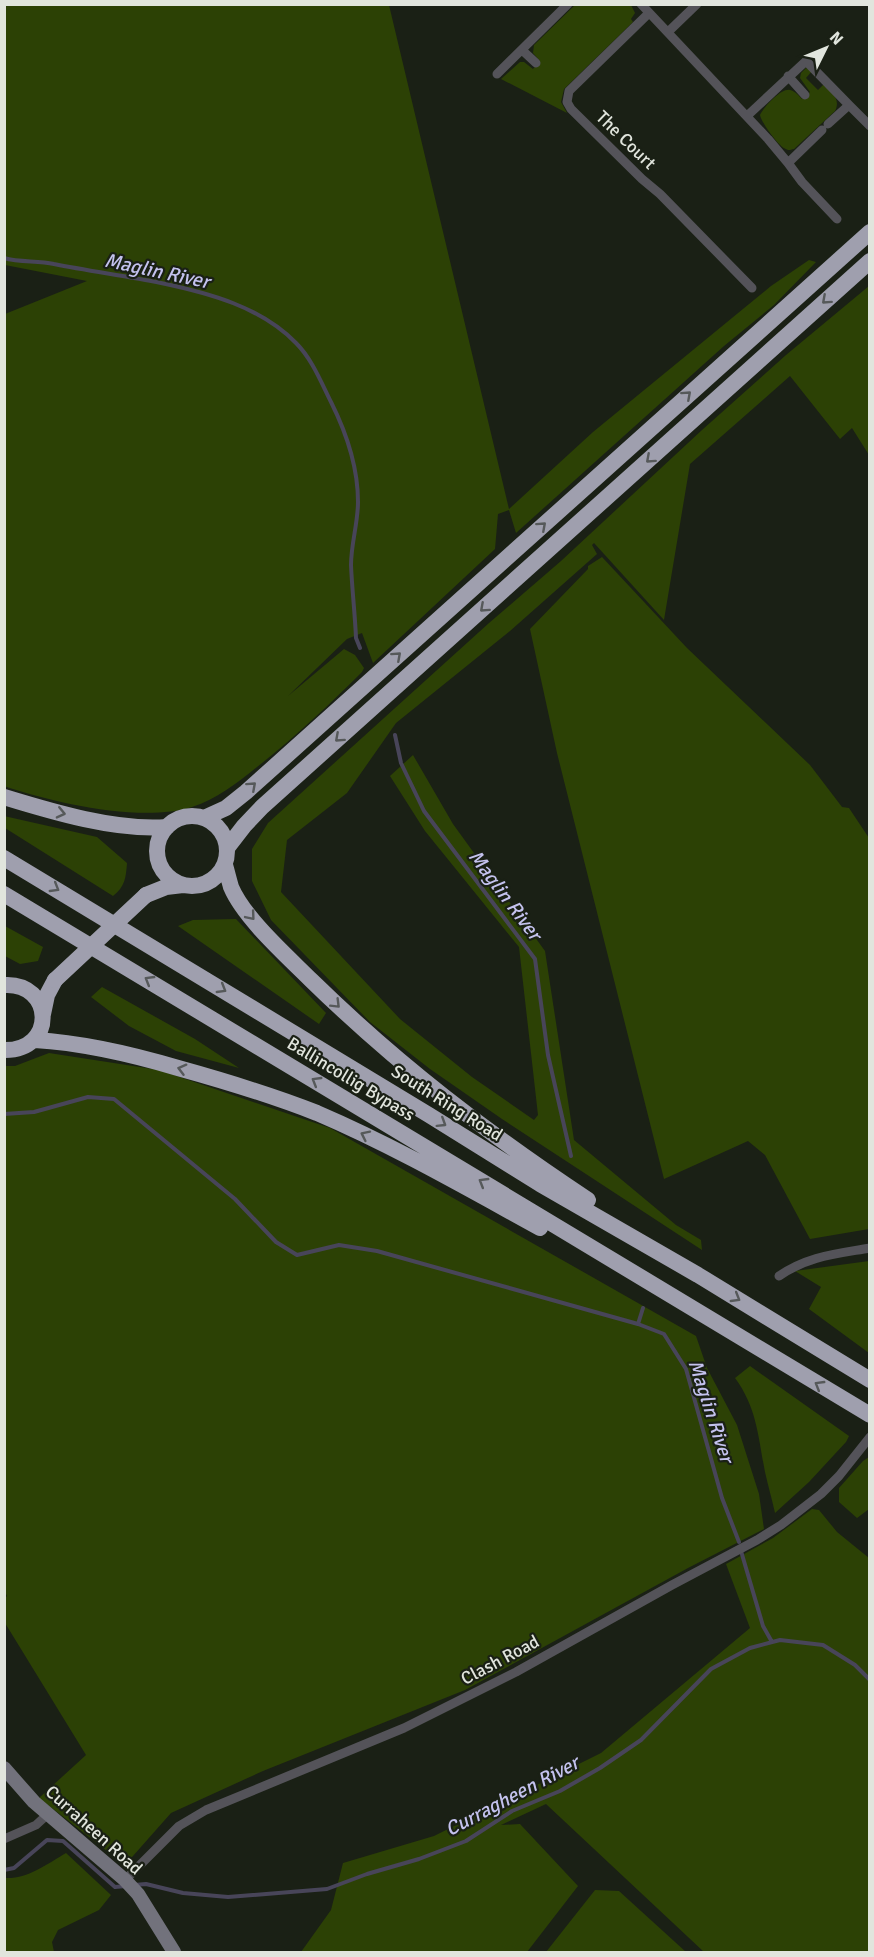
<svg xmlns="http://www.w3.org/2000/svg" width="874" height="1957" font-family="Signika,sans-serif">
	<style>
		.green { fill: #2c4105 }
		.lines { fill: none; stroke-linecap: round; stroke-linejoin: round }
		.stream { stroke: #484559; stroke-width: 4 }
		.street { stroke: #545359; stroke-width: 9 }
		.secondary { stroke: #72727c; stroke-width: 14 }
		.highway { stroke: #9f9fae; stroke-width: 16 }
		.highway-bridge { stroke: #9f9fae; stroke-width: 16 }
		.oneway { stroke: #56595a }
		.labels { text-anchor: middle; dominant-baseline: central; stroke-width: 4.5; stroke-linejoin: round; paint-order: stroke }
		.street-label { font-size: 18px; fill: #e1e5dd; stroke: #1a2015 }
		.water-label { font-size: 20px; font-style: italic; fill: #c4c2ee; stroke: #1a2015 }
	</style>
	<rect width="100%" height="100%" fill="#1a2015"/>
	<path class="green" d="M 5,4 L 389,5 L 509,509 L 593,432 L 771,286 L 809,260 L 816,262 L 774,305 L 724,346 L 516,533 L 509,510 L 498,514 L 495,549 L 373,663 L 362,633 L 347,639 L 288,696 L 344,649 L 355,655 L 364,668 L 362,672 C 329,705 294,738 257,767 C 237,783 217,799 192,807 C 142,823 54,803 4,786 L 5,314 L 87,281 L 5,265 Z
		M 575,5 L 631,5 L 635,13 L 631,19 L 633,22 L 564,89 L 561,102 L 567,113 L 501,79 L 520,62 L 524,62 L 533,69 L 540,61 L 533,53 L 534,45 Z
		M 806,68 L 812,71 L 806,78 L 818,90 L 824,84 C 832,93 841,99 835,111 L 794,149 C 789,150 789,151 784,148 C 778,145 761,122 760,115 C 764,107 781,88 790,90 C 795,91 799,96 802,99 L 810,92 L 800,78 L 801,73 Z
		M 869,286 L 869,455 L 852,428 L 840,439 L 790,376 L 690,464 L 664,620 L 594,543 L 592,545 L 597,554 L 510,631 L 396,723 L 347,793 L 287,840 L 281,892 L 400,1019 L 472,1077 L 534,1120 L 538,1115 L 519,947 L 425,831 L 390,776 L 413,755 L 453,824 L 545,951 L 574,1140 L 676,1225 L 701,1240 L 702,1250 L 502,1119 L 430,1069 L 370,1022 L 271,920 L 252,881 L 252,849 L 268,823 L 489,623 L 561,561 L 702,430 L 786,355 Z
		M 602,557 L 687,648 L 810,765 L 842,807 L 849,808 L 869,838 L 869,1229 L 810,1239 L 765,1155 L 748,1141 L 664,1179 L 557,753 L 530,629 L 588,569 L 588,566 Z
		M 4,816 L 97,837 L 127,863 C 126,877 125,887 113,896 L 5,828 Z
		M 236,919 L 326,1013 L 319,1024 L 178,926 L 193,920 Z
		M 5,926 L 43,947 L 38,961 L 20,964 L 5,956 Z
		M 102,987 L 195,1039 L 239,1068 L 176,1051 L 129,1026 L 91,997 Z
		M 49,1053 L 159,1070 L 330,1128 L 696,1336 L 707,1368 L 737,1425 L 759,1494 L 764,1529 L 688,1568 L 465,1690 L 263,1771 L 171,1813 L 125,1865 L 39,1798 L 86,1755 L 5,1623 L 5,1598 L 7,1596 L 5,1592 L 5,1066 L 15,1066 Z
		M 869,1261 L 869,1353 L 809,1309 L 821,1287 L 795,1271 Z
		M 750,1366 L 849,1436 L 846,1442 L 809,1482 L 775,1513 C 772,1499 768,1486 765,1472 C 758,1436 757,1408 735,1378 Z
		M 869,1457 L 869,1509 L 857,1518 L 839,1502 L 839,1488 L 863,1461 Z
		M 812,1509 L 819,1510 L 837,1532 L 869,1558 L 869,1952 L 704,1952 L 546,1804 L 501,1825 L 520,1824 L 578,1886 L 527,1952 L 301,1952 L 331,1910 L 343,1863 L 434,1836 L 601,1753 L 750,1628 L 726,1564 L 773,1538 Z
		M 66,1853 L 111,1895 L 99,1910 L 58,1930 L 52,1942 L 54,1952 L 5,1952 L 5,1878 C 28,1879 47,1864 66,1853 Z
		M 595,1890 L 619,1891 L 686,1952 L 546,1952 Z"/>
	<g class="lines">
		<path class="stream" d="M 4,258 C 21,263 37,260 54,264 C 89,271 126,276 161,283 C 209,293 261,307 296,343 C 312,359 321,382 331,402 C 346,432 358,468 358,502 C 358,523 351,544 351,565 C 352,589 355,614 356,638 L 360,648
			M 395,735 L 401,763 L 424,811 L 535,959 L 548,1055 L 571,1156
			M 4,1114 L 34,1112 L 88,1097 L 114,1099 L 235,1199 L 276,1242 L 297,1255 L 339,1245 L 377,1251 L 638,1324
			M 643,1308 L 638,1324 L 664,1334 L 686,1369 L 722,1498 L 739,1542
			M 741,1551 L 763,1626 L 772,1642
			M 4,1870 L 14,1868 L 47,1840 L 63,1841 L 115,1887 L 126,1886
			M 134,1885 L 146,1884 L 183,1893 L 228,1897 L 327,1889 L 367,1874 L 419,1859 L 466,1841 L 512,1811 L 560,1791 L 600,1768 L 641,1740 L 711,1669 L 750,1648 L 780,1640 L 823,1645 L 855,1665 L 870,1680"/>
		<path class="street" d="M 641,4 L 768,139 L 788,163 L 822,130
			M 649,13 L 569,91 L 567,102 L 571,109 L 642,179 L 660,194 L 752,288
			M 668,32 L 697,4
			M 522,50 L 536,63
			M 497,74 L 568,4
			M 788,76 L 805,95
			M 849,105 L 870,126
			M 747,116 L 806,61 L 849,105 L 828,124
			M 788,163 L 802,182 L 837,219
			M 779,1276 C 808,1256 836,1254 870,1248
			M 4,1839 L 36,1825 L 48,1814
			M 125,1880 L 179,1826 L 206,1810 L 404,1728 L 516,1672 L 672,1585 L 757,1540 L 781,1525 L 821,1494 L 839,1476 L 870,1437"/>
		<path class="secondary" d="M 4,1768 L 34,1802 L 125,1880 L 138,1894 L 174,1952"/>
		<path class="highway" d="M 4,797 C 53,812 116,831 167,827
			M157 851a35 35 0 1 1 70 0a35 35 0 1 1-70 0Z
			M 204,818 L 226,808 L 246,792 L 870,232
			M 227,848 L 244,826 L 262,807 L 870,261
			M 4,858 L 429,1115 L 540,1184 L 698,1275 L 870,1380
			M 225,865 C 227,872 229,880 231,887 C 244,918 287,956 311,980 C 398,1065 487,1133 588,1200
			M 4,894 L 870,1415
			M 146,895 L 166,887 L 183,885
			M 4,985 C 54,982 57,1051 4,1050
			M 43,1014 L 47,995 L 55,980
			M 35,1040 C 84,1043 131,1054 178,1068 C 225,1081 271,1095 317,1113 C 394,1146 467,1188 540,1228"/>
		<path class="highway-bridge" d="M 55,980 L 146,895"/>
	</g>
	<defs><path id="oneway-chevron" d="M-2-3.5L2.5 0L-2 3.5" fill="none" stroke-width="1.6" stroke-linecap="round" stroke-linejoin="round" transform="scale(1.5)"/></defs>
	<g class="oneway">
		<use href="#oneway-chevron" transform="translate(826 300) rotate(138)"/>
		<use href="#oneway-chevron" transform="translate(687 395) rotate(-42)"/>
		<use href="#oneway-chevron" transform="translate(650 459) rotate(138)"/>
		<use href="#oneway-chevron" transform="translate(542 526) rotate(-42)"/>
		<use href="#oneway-chevron" transform="translate(484 608) rotate(138)"/>
		<use href="#oneway-chevron" transform="translate(397 656) rotate(-42)"/>
		<use href="#oneway-chevron" transform="translate(339 738) rotate(138)"/>
		<use href="#oneway-chevron" transform="translate(252 786) rotate(-42)"/>
		<use href="#oneway-chevron" transform="translate(61 813) rotate(13)"/>
		<use href="#oneway-chevron" transform="translate(55 888) rotate(31)"/>
		<use href="#oneway-chevron" transform="translate(251 916) rotate(50)"/>
		<use href="#oneway-chevron" transform="translate(149 980) rotate(-149)"/>
		<use href="#oneway-chevron" transform="translate(222 989) rotate(31)"/>
		<use href="#oneway-chevron" transform="translate(336 1004) rotate(45)"/>
		<use href="#oneway-chevron" transform="translate(182 1069) rotate(-165)"/>
		<use href="#oneway-chevron" transform="translate(316 1081) rotate(-149)"/>
		<use href="#oneway-chevron" transform="translate(442 1123) rotate(32)"/>
		<use href="#oneway-chevron" transform="translate(365 1135) rotate(-154)"/>
		<use href="#oneway-chevron" transform="translate(483 1182) rotate(-149)"/>
		<use href="#oneway-chevron" transform="translate(736 1298) rotate(31)"/>
		<use href="#oneway-chevron" transform="translate(819 1385) rotate(-149)"/>
	</g>
	<g class="labels">
		<g class="street-label">
			<text transform="translate(626 140) rotate(44)">The Court</text>
			<text transform="translate(351 1079) rotate(31)">Ballincollig Bypass</text>
			<text transform="translate(447 1103) rotate(32)">South Ring Road</text>
			<text transform="translate(500 1660) rotate(-28)">Clash Road</text>
			<text transform="translate(94 1830) rotate(42)">Curraheen Road</text>
		</g>
		<g class="water-label">
			<text transform="translate(157 271) rotate(12)">Maglin River</text>
			<text transform="translate(505 895) rotate(53)">Maglin River</text>
			<text transform="translate(711 1411) rotate(72)">Maglin River</text>
			<text transform="translate(512 1796) rotate(-28)">Curragheen River</text>
		</g>
	</g>
	<rect width="874" height="1957" fill="none" stroke="#e1e5dd" stroke-width="12"/>
	<g transform="translate(826 48) rotate(47)" stroke="#1a2015" stroke-width="4.5" paint-order="stroke">
	<path d="M0-4.5L10 22L0 15L-10 22Z" fill="#e1e5dd"/>
	<text y="-9" font-size="16" font-weight="bold" text-anchor="middle" fill="#e1e5dd">N</text>
	</g>
</svg>
